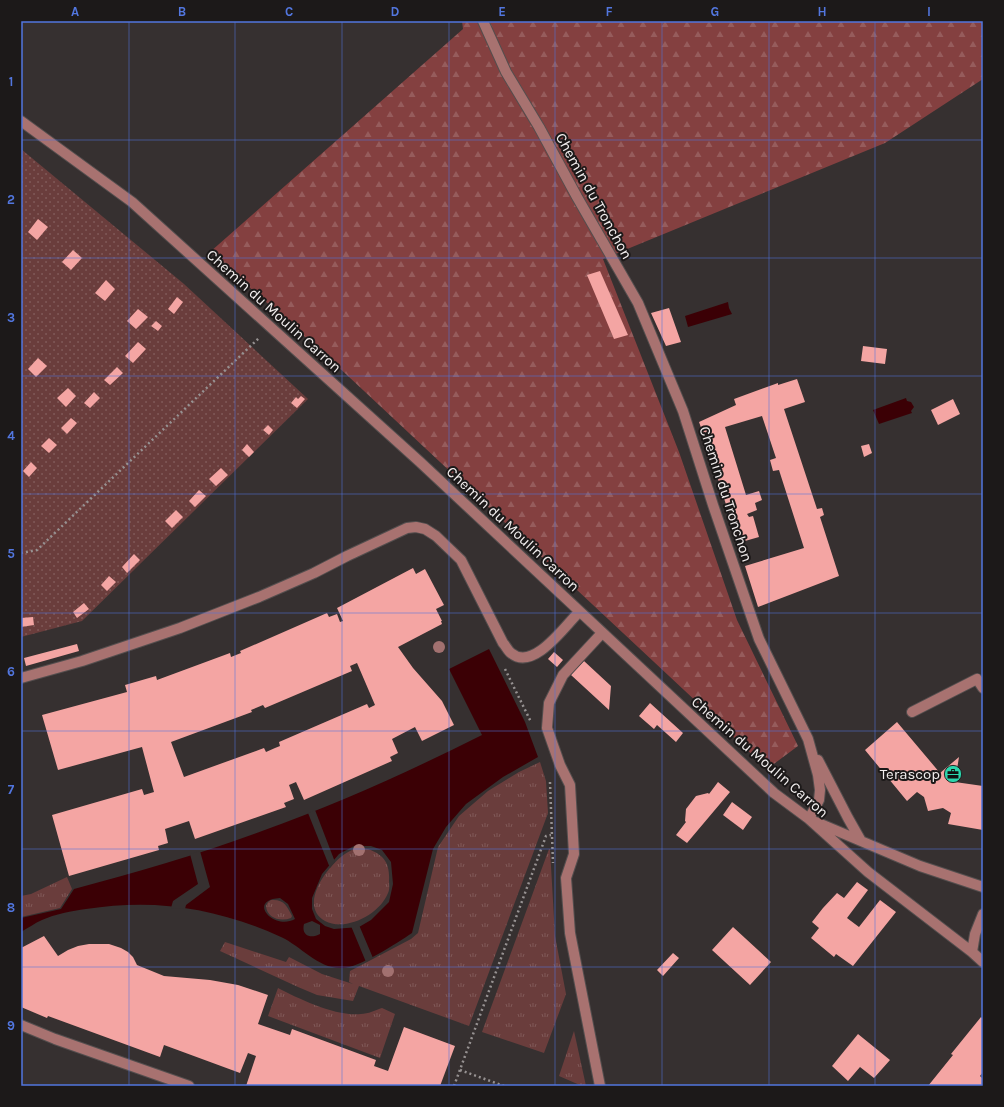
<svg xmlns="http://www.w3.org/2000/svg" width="1004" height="1107" font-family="Karla,sans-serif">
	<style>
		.grass { fill: url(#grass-tufts) }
		.forest { fill: url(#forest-firs) }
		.garden { fill: url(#garden-dots) }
		.water { fill: #3b0005; fill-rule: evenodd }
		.pier { fill: #363030 }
		.building { fill: #f4a5a3; fill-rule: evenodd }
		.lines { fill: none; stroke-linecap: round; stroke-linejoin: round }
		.minor-casing { stroke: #544e4e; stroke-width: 12 }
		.path { stroke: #979292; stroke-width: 2.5; stroke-dasharray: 2 3; stroke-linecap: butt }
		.minor { stroke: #a87270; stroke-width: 10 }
		.tree { fill: #a27170 }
		.grid { fill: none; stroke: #5276de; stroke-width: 1; stroke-opacity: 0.55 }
		.labels { text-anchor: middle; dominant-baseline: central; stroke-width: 4; stroke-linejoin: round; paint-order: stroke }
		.street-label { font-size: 15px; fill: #f2eeee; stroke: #1c1919 }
		.poi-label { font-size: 15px; fill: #f2eeee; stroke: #1c1919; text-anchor: end }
		.neatline { fill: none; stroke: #5276de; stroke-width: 1.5 }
		.grid-label { font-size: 13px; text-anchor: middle; font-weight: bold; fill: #5276de }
	</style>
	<defs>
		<pattern id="grass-tufts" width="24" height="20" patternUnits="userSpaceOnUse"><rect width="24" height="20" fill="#6a3d3c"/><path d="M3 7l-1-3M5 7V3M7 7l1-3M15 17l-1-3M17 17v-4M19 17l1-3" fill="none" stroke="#805958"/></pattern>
		<pattern id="forest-firs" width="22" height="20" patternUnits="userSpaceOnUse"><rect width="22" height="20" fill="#844040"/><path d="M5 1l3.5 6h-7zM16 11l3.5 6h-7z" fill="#965c5c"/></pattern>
		<pattern id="garden-dots" width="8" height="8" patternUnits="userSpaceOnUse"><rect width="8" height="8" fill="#6a3d3c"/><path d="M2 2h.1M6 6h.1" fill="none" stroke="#805958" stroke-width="1.8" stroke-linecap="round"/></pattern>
	</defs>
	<rect width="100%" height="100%" fill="#363030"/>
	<path class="grass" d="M 540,762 L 546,781 L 548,813 L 469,1026 L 359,986 L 353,1001 L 317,995 L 298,987 L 220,951 L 225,942 L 286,962 L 289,957 L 322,974 L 353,984 L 349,982 L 350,971 L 411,939 L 418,933 L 438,847 L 459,816 L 488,791 L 519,772 Z
		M 368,849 C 384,855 390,863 389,881 C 389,884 390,889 388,893 C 380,914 346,932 325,921 C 296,905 331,860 350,851 C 355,848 362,849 368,849 Z
		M 549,849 L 550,849 L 555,936 L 566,994 L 544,1053 L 482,1032 Z
		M 67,877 L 72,889 L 60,908 L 21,917 L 21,896 L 31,894 Z
		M 271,900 C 284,899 287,906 292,916 L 291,918 C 280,922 267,918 266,906 L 268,902 Z
		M 278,988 C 299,999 337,1017 361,1014 C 368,1014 376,1010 382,1008 L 395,1014 L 380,1058 L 268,1016 Z
		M 574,1031 L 586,1086 L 582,1086 L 559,1076 Z"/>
	<path class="forest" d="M 462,21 L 983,21 L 983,79 L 885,143 L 603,259 L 679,452 L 737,620 L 798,746 L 767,769 L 715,719 L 333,362 L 210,252 L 463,29 Z"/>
	<path class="garden" d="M 21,149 L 184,284 L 308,399 L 82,621 L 21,637 Z"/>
	<path class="water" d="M 728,302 L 729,308 L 732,314 L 688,327 L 685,316 Z
		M 906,398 L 907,401 L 911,402 L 914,407 L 911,411 L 912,413 L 879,424 L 873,410 Z
		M 489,649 L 525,722 L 538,757 L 503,777 L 466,804 L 446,827 L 433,849 L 412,933 C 397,943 359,968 342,968 C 318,969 301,946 281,937 C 217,908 156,898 86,909 C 72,911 55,914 42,920 C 35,923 28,928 21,932 L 21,918 L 61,909 L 74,889 C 137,872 200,854 262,831 C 338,804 410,771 482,735 L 449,669 ZM 354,846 L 371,846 L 382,850 L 391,862 L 393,884 L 389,902 L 371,920 L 359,927 L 334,929 L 325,926 L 316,919 L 312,909 L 312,898 L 322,874 L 339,854 ZM 280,898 L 288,904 L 295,919 C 274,931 246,900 280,898 ZM 312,921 L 320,925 L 320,934 C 311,939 301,936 304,924 Z"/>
	<path class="pier" d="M 315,810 L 335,862 L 330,868 L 308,813 Z
		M 200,851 L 210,887 L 186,905 L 185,909 L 171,908 L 173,901 L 198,884 L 190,854 Z
		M 359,925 L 373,958 L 366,962 L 351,926 Z"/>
	<path class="building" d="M 38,219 L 48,227 L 37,240 L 28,232 Z
		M 73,250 L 82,258 L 71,270 L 62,262 Z
		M 600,271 L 628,335 L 614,339 L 587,275 Z
		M 106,280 L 115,289 L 105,301 L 95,293 Z
		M 177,297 L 183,302 L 174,314 L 168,309 Z
		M 669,308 L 681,342 L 666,346 L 651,313 Z
		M 138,309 L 148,317 L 136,329 L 127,321 Z
		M 156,321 L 162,326 L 158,331 L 151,326 Z
		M 138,342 L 146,349 L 133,363 L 125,356 Z
		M 863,346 L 887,349 L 885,364 L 861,361 Z
		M 38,358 L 47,366 L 36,377 L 28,369 Z
		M 117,367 L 123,373 L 110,385 L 104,380 Z
		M 797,379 L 805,402 L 784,409 L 817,509 L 822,508 L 824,515 L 820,517 L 839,576 L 758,607 L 745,566 L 804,548 L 779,470 L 773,471 L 770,460 L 776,458 L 762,416 L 725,427 L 746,495 L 759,491 L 762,500 L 755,503 L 757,510 L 747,514 L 749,517 L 753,516 L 759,537 L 738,543 L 708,447 L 699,422 L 736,405 L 734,399 L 778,383 L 778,385 Z
		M 68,388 L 76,396 L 66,407 L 57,398 Z
		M 94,392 L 100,398 L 90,408 L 84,403 Z
		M 301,396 L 305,399 L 297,408 L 291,403 L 296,397 L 298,399 Z
		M 953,399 L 960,414 L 938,425 L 931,410 Z
		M 71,418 L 77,423 L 67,434 L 61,428 Z
		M 268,425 L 273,430 L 269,435 L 263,430 Z
		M 49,438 L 57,445 L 49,453 L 41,446 Z
		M 247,444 L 254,452 L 249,457 L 242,450 Z
		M 869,444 L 872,453 L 864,457 L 861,446 Z
		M 31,462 L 37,468 L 29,477 L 23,471 Z
		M 221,468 L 228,475 L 216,486 L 209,479 Z
		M 199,490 L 206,496 L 195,507 L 189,501 Z
		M 176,510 L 183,517 L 172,528 L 165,521 Z
		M 134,554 L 140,560 L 127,573 L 122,567 Z
		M 413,568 L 416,574 L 425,569 L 444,605 L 436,609 L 442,621 L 441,621 L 442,624 L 398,647 L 413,668 L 442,701 L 454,725 L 422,741 L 415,727 L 392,739 L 398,753 L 390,757 L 392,761 L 304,800 L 296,782 L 289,785 L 294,799 L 284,803 L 286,807 L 195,839 L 189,821 L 165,829 L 168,843 L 158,846 L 159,850 L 69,876 L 52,815 L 142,789 L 144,795 L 154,792 L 142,747 L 58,770 L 42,715 L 127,692 L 125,685 L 156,676 L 157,680 L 230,653 L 231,657 L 241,653 L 240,651 L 327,613 L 329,617 L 337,614 L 340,622 L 343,621 L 337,608 ZM 357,663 L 375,705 L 369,708 L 367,704 L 279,742 L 280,746 L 275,748 L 266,752 L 264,748 L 184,777 L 171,742 L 252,712 L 251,710 L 263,705 L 265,708 L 352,671 L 350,666 Z
		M 109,576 L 116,582 L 107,591 L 101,585 Z
		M 84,603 L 89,609 L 77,618 L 73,612 Z
		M 33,617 L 34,625 L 21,627 L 21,618 Z
		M 77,644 L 79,651 L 26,666 L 24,658 Z
		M 554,652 L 563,660 L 557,667 L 548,659 Z
		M 584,661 L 611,686 L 609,710 L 571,675 Z
		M 650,703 L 683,733 L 676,742 L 657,725 L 654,729 L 639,716 Z
		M 897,722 L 940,773 L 959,757 L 955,782 L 983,786 L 983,830 L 948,824 L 951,813 L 943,808 L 928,811 L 924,797 L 917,792 L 907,801 L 865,750 Z
		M 718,782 L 730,792 L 687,843 L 676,835 L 686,822 L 685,821 L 686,809 L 696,796 L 708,793 L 709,794 Z
		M 732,802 L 752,817 L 743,830 L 723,815 Z
		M 857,882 L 868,890 L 847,918 L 859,927 L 880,900 L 896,912 L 853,966 L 836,954 L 834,957 L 811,938 L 819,928 L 812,922 L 823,908 L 837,893 L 844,898 Z
		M 733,927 L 771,962 L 750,985 L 712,950 Z
		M 44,936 L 58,956 L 68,950 L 78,946 L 89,944 L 109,944 L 121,948 L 128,952 L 133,957 L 137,965 L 164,976 L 210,980 L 238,985 L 268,995 L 258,1024 L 290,1035 L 292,1029 L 376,1060 L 374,1066 L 388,1071 L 404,1027 L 455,1046 L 440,1086 L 246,1086 L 256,1056 L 248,1053 L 240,1073 L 164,1045 L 160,1057 L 48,1016 L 47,1018 L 21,1007 L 21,948 Z
		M 673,953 L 679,958 L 663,976 L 657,970 Z
		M 981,1017 L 983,1019 L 983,1072 L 980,1076 L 983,1079 L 983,1086 L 928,1086 L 953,1055 L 951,1054 Z
		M 858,1034 L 890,1060 L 874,1078 L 860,1067 L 848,1081 L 832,1066 Z"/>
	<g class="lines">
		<defs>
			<path id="minor" d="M 483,21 L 506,72 L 539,127 L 577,197 L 638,303 L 683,411 L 713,505 L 759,639 L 808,739 L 818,775 L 820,790 L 819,800 L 809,819
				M 21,121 L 132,202 L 420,462 L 774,793 L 809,819 L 868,872 L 972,952 L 983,962
				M 21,678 L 82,661 L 180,628 L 259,597 L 314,573 L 347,556 L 407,528 L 416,527 L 425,529 L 436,536 L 461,560 L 503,643 C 506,646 508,651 511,653 C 533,672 565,626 579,612
				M 912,712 L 977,679 L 983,688
				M 818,760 L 848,818 L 861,841
				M 816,822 L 920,866 L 983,887
				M 972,952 L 975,934 L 983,914
				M 21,1025 L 55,1039 L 189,1086
				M 600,1086 L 570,933 L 566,878 L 574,854 L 570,785 L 560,765 L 547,728 L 549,703 L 563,675 L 602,633"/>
		</defs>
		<use href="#minor" class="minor-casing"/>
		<path class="path" d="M 21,553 L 37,550 L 259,338
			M 505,669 L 531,722
			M 550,782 L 553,863
			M 460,1070 L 504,1086
			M 454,1086 L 546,836 L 551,835"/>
		<use href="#minor" class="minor"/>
	</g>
	<g class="tree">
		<circle cx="439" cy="647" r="6"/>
		<circle cx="359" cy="850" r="6"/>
		<circle cx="388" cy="971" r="6"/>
	</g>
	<path class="grid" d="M 129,21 L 129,1086M 235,21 L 235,1086M 342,21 L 342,1086M 449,21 L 449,1086M 555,21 L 555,1086M 662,21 L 662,1086M 769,21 L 769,1086M 875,21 L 875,1086M 21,140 L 983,140M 21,258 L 983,258M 21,376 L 983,376M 21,494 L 983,494M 21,613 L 983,613M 21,731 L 983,731M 21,849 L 983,849M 21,967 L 983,967"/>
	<defs>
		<symbol id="office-disc" viewBox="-11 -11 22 22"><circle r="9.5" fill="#2bd5ac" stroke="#1c1919"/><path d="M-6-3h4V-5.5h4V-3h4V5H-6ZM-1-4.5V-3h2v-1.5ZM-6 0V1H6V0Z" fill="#111"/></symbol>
	</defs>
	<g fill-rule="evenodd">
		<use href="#office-disc" x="943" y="764" width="20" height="20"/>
	</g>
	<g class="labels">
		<g class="street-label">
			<text transform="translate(594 196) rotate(61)">Chemin du Tronchon</text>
			<text transform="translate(274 311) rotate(42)">Chemin du Moulin Carron</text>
			<text transform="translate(726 494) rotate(72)">Chemin du Tronchon</text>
			<text transform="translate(513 529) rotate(43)">Chemin du Moulin Carron</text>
			<text transform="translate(760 757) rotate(41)">Chemin du Moulin Carron</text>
		</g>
		<g class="poi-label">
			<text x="940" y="774">Terascop</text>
		</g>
	</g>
	<rect width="1004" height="1107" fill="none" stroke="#1c1919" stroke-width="44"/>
	<rect x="22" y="22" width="960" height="1063" class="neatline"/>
	<g class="grid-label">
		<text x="75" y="16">A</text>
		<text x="182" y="16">B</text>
		<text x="289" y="16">C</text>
		<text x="395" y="16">D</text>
		<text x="502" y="16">E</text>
		<text x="609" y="16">F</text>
		<text x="715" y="16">G</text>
		<text x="822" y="16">H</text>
		<text x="929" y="16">I</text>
		<text x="11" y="86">1</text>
		<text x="11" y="204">2</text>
		<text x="11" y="322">3</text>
		<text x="11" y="440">4</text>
		<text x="11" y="558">5</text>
		<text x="11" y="676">6</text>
		<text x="11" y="794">7</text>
		<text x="11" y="912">8</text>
		<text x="11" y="1030">9</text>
	</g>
</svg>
